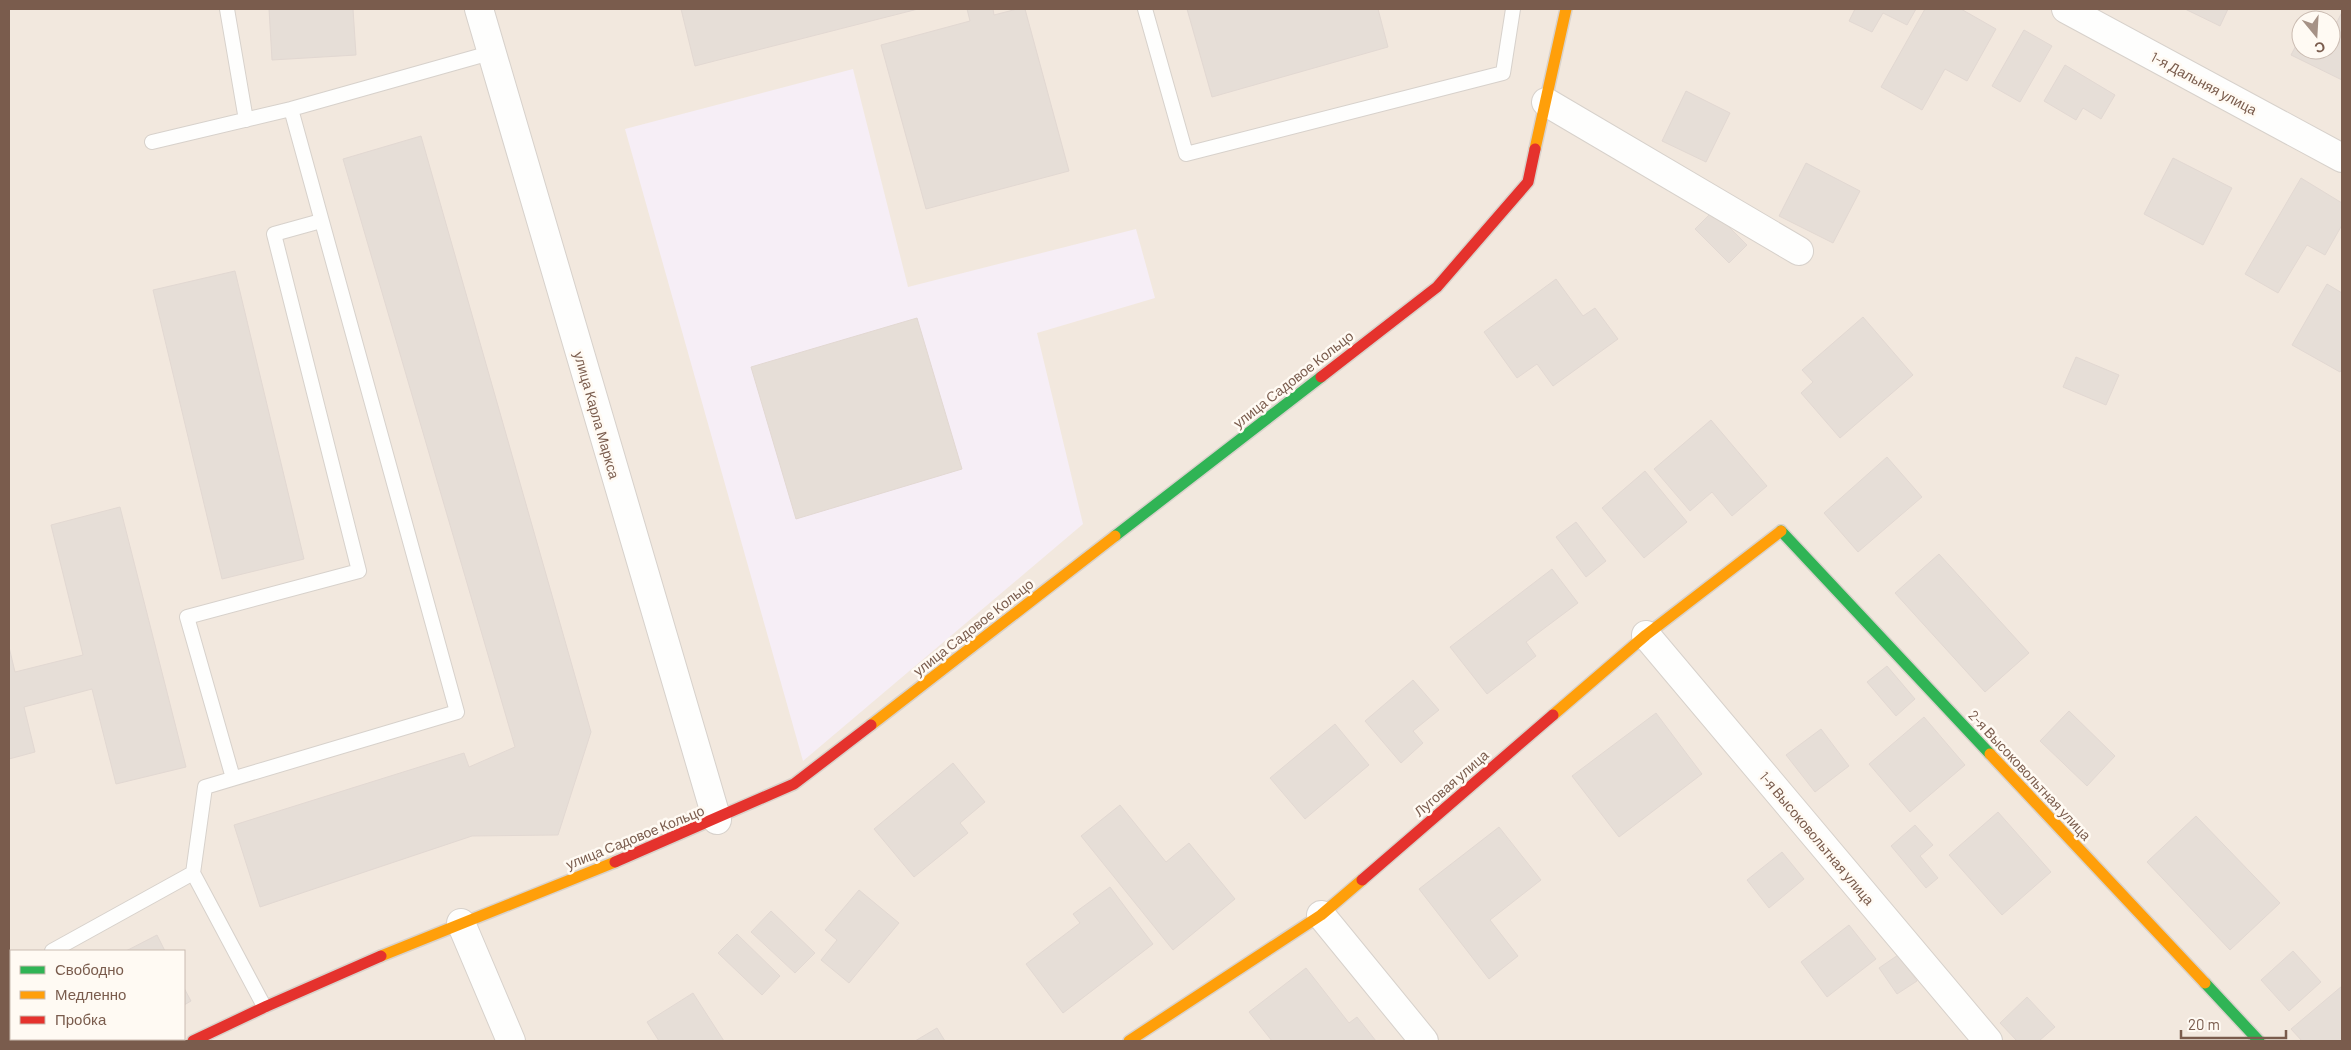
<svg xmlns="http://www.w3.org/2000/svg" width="2351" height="1050" font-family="Barlow,sans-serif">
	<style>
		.residential { fill: #f2e8de; fill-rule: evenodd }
		.education { fill: #f6eef6 }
		.building { fill: #e6ded7; stroke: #e2d8d2 }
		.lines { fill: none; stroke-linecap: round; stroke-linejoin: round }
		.lane-casing { stroke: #d7d1cb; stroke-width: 16 }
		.street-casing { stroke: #d7d1cb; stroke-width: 30 }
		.fast-casing { stroke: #d9d2cb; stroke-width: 14 }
		.slow-casing { stroke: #d9d2cb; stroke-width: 14 }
		.jam-casing { stroke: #d9d2cb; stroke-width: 14 }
		.lane { stroke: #fefefd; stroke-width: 14 }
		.street { stroke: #fefefd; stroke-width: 28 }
		.fast { stroke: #30b455; stroke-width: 11 }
		.slow { stroke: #ff9f0a; stroke-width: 11 }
		.jam { stroke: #e5322d; stroke-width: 11 }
		.labels { text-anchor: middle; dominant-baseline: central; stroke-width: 5; stroke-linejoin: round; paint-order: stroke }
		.street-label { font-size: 14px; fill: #7a5c4d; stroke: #fffaf3 }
	</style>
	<rect width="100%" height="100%" fill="#f9f5f0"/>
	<path class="residential" d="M 9,9 L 2342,9 L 2342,1041 L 9,1041 ZM 2301,20 L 2331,20 L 2331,50 L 2301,50 ZM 11,951 L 184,951 L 184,1039 L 11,1039 Z"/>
	<path class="education" d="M 853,69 L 908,287 L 1136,229 L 1155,298 L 1037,333 L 1083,524 L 803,761 L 625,129 Z"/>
	<path class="building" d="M 269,9 L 353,9 L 356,55 L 272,60 Z
		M 681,9 L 918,9 L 695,66 Z
		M 967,9 L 993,9 L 994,15 L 1017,9 L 1025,9 L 1069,171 L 926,209 L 881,45 L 970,21 Z
		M 1187,9 L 1378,9 L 1388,47 L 1212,97 Z
		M 1855,9 L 1916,9 L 1907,25 L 1883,13 L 1872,32 L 1849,21 Z
		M 1925,9 L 1961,9 L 1996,29 L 1967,81 L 1945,69 L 1922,110 L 1881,87 Z
		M 2185,9 L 2228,9 L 2220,26 Z
		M 2314,11 L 2337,22 L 2342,12 L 2342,80 L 2291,55 L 2301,36 L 2301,50 L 2331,50 L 2331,20 L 2309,20 Z
		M 2024,30 L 2052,46 L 2020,102 L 1992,86 Z
		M 2065,65 L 2115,95 L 2101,119 L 2083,108 L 2076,120 L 2044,101 Z
		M 1686,91 L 1730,113 L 1706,162 L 1662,141 Z
		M 421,136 L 591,732 L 558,835 L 472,836 L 260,907 L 234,825 L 464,753 L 469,767 L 515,747 L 343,159 Z
		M 2173,158 L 2232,188 L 2203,245 L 2144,214 Z
		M 1806,163 L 1860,191 L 1833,243 L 1779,216 Z
		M 2301,178 L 2342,203 L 2342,225 L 2325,255 L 2307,245 L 2278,293 L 2245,274 Z
		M 1713,211 L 1747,245 L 1729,263 L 1695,229 Z
		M 235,271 L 304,559 L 222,579 L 153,290 Z
		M 1556,279 L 1583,316 L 1595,308 L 1618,339 L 1553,386 L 1537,364 L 1517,378 L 1484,332 Z
		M 2327,284 L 2342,293 L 2342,369 L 2340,372 L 2292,345 Z
		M 1863,317 L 1913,375 L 1840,438 L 1801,393 L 1813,382 L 1802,370 Z
		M 917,318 L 962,469 L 796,519 L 751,367 Z
		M 2076,357 L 2119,375 L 2106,405 L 2063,387 Z
		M 1711,420 L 1767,486 L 1732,516 L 1712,492 L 1690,511 L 1654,469 Z
		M 1887,457 L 1922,497 L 1858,552 L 1824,513 Z
		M 1645,471 L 1687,522 L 1644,558 L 1602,508 Z
		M 120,507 L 186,767 L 116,784 L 92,689 L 24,707 L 35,752 L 9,759 L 9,647 L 15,672 L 83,655 L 51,525 Z
		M 1576,522 L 1606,561 L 1586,577 L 1556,537 Z
		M 1939,554 L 2029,653 L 1985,692 L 1895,593 Z
		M 1552,569 L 1578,603 L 1526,642 L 1536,656 L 1487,694 L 1450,647 Z
		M 1887,666 L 1915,699 L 1896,716 L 1867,682 Z
		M 1413,680 L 1439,710 L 1413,731 L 1423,743 L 1401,763 L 1365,721 Z
		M 2069,711 L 2115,756 L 2087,786 L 2040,741 Z
		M 1656,713 L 1702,774 L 1619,837 L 1572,776 Z
		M 1924,717 L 1965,765 L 1910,812 L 1869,764 Z
		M 1335,724 L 1369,765 L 1305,819 L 1270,778 Z
		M 1821,729 L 1849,766 L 1815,792 L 1786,755 Z
		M 953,763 L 985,802 L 960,823 L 968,833 L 914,877 L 874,829 Z
		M 1120,805 L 1166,862 L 1189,843 L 1235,899 L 1173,950 L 1081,836 Z
		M 1998,812 L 2051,872 L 2002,915 L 1949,855 Z
		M 2196,816 L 2280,903 L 2230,950 L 2147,862 Z
		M 1915,825 L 1933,845 L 1920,856 L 1938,878 L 1926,888 L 1891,846 Z
		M 1499,827 L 1541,880 L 1490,920 L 1518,956 L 1489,979 L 1419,889 Z
		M 1782,852 L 1804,879 L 1769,908 L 1747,880 Z
		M 1110,887 L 1153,944 L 1063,1013 L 1026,964 L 1080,923 L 1073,914 Z
		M 859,890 L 899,923 L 849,983 L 821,960 L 837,940 L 825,930 Z
		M 771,911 L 815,953 L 795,973 L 751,932 Z
		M 1849,925 L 1876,959 L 1827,997 L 1801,962 Z
		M 737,934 L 780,976 L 762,995 L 718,953 Z
		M 157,935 L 165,951 L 126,951 Z
		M 2293,951 L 2321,982 L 2289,1011 L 2261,980 Z
		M 1898,955 L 1917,981 L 1897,994 L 1879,968 Z
		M 1306,968 L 1349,1023 L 1357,1017 L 1376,1041 L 1272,1041 L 1249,1012 Z
		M 2342,986 L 2342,1040 L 2340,1041 L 2302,1041 L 2291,1029 Z
		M 184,988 L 191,1001 L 184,1005 Z
		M 693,993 L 724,1041 L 659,1041 L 647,1022 Z
		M 2027,997 L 2055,1027 L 2039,1041 L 2017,1041 L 2000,1023 Z
		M 11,1011 L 11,1039 L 118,1039 L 114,1041 L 9,1041 L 9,1012 Z
		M 937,1028 L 945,1041 L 915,1041 Z"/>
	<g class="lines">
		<defs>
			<path id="lane" d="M 227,9 L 246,120
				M 1145,9 L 1186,154 L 1503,73 L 1513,9
				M 152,142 L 291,109 L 490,53
				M 233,778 L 187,617 L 359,571 L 274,234 L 321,221
				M 193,873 L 205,787 L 457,712 L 291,109
				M 52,951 L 193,873 L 264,1006
				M 9,975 L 11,974"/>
			<path id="street" d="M 479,9 L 717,820
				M 2066,9 L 2342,158
				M 1546,102 L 1799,251
				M 1646,635 L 1988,1041
				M 1321,915 L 1424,1041
				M 461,923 L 511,1041"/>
			<path id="fast" d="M 1781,531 L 1990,754
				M 1115,536 L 1321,377
				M 2205,983 L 2259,1041"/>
			<path id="slow" d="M 1535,149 L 1566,9
				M 1553,715 L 1646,635 L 1781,531
				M 871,725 L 1115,536
				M 1990,754 L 2205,983
				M 381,956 L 615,862
				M 1129,1041 L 1321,915 L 1362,880"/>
			<path id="jam" d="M 1321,377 L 1437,287 L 1528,182 L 1535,149
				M 615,862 L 794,784 L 871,725
				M 1362,880 L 1553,715
				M 193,1041 L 267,1006 L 381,956"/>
		</defs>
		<use href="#lane" class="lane-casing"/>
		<use href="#street" class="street-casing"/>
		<use href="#fast" class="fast-casing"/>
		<use href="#slow" class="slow-casing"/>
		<use href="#jam" class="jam-casing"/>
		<use href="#lane" class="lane"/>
		<use href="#street" class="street"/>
		<use href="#fast" class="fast"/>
		<use href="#slow" class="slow"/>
		<use href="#jam" class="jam"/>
	</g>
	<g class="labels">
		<g class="street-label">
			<text transform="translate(2204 83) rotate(28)">1-я Дальняя улица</text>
			<text transform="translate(1293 379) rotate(-38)">улица Садовое Кольцо</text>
			<text transform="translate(597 415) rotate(74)">улица Карла Маркса</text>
			<text transform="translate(973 627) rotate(-38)">улица Садовое Кольцо</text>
			<text transform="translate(2030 775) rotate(47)">2-я Высоковольтная улица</text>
			<text transform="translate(1451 783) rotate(-41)">Луговая улица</text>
			<text transform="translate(635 837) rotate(-22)">улица Садовое Кольцо</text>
			<text transform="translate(1817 838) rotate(50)">1-я Высоковольтная улица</text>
		</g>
	</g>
	<rect width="2351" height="1050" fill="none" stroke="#7a5c4d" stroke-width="20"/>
	<rect x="10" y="950" width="175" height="90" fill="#fffaf3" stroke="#cabbb1"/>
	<rect x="20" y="966" width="25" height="8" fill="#30b455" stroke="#cabbb1"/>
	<text x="55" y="975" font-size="15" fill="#7a5c4d">Свободно</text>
	<rect x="20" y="991" width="25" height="8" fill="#ff9f0a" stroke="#cabbb1"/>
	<text x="55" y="1000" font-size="15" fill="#7a5c4d">Медленно</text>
	<rect x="20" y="1016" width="25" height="8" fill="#e5322d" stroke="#cabbb1"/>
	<text x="55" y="1025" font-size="15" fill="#7a5c4d">Пробка</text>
	<g transform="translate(2316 35) rotate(162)"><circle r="24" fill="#fffaf3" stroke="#cabbb1"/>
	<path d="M0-4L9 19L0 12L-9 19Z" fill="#a69286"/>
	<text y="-8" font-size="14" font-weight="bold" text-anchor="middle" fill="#7a5c4d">С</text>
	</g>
	<path d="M2181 1030v8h105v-8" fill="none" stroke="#7a5c4d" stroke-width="2.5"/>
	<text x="2188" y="1030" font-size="15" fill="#7a5c4d" stroke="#fffaf3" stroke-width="4" paint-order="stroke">20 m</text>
</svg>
